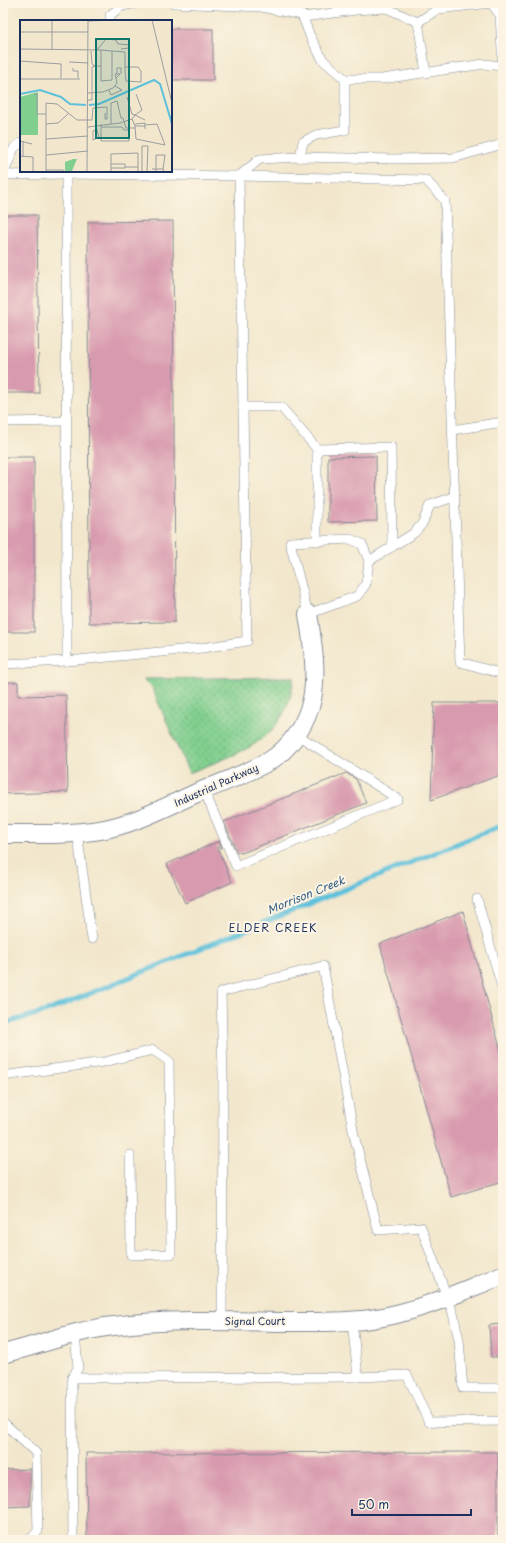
<svg xmlns="http://www.w3.org/2000/svg" width="506" height="1543" font-family="'Playpen Sans',sans-serif">
<defs>
<pattern id="grass-dots" width="8" height="8" patternUnits="userSpaceOnUse"><rect width="8" height="8" fill="#81cf8f"/><path d="M2 2h.1M6 6h.1" fill="none" stroke="#69a878" stroke-width="1.8" stroke-linecap="round"/></pattern>
</defs>
<rect width="100%" height="100%" fill="#fcf5e5"/>
<filter id="ink" filterUnits="userSpaceOnUse"><feTurbulence type="fractalNoise" baseFrequency=".025" numOctaves="2"/><feDisplacementMap in="SourceGraphic" scale="8" xChannelSelector="R" yChannelSelector="G"/><feConvolveMatrix kernelMatrix="1 2 1 2 8 2 1 2 1" color-interpolation-filters="sRGB"/></filter>
<filter id="wash" filterUnits="userSpaceOnUse"><feTurbulence type="fractalNoise" baseFrequency=".012" numOctaves="4" result="noise"/><feDisplacementMap in="SourceGraphic" scale="16" xChannelSelector="R" yChannelSelector="G"/><feGaussianBlur stdDeviation="0.9" result="paint"/><feColorMatrix in="noise" values="0 0 0 0 0 0 0 0 0 0 0 0 0 0 0 0 0 1.4 0 .05"/><feComposite in="paint" operator="in"/></filter>
<g filter="url(#wash)">
<rect width="100%" height="100%" fill="#f2e7cc"/>
<path fill="url(#grass-dots)" stroke="#4e7f76" d="M294 677C286 743 242 751 189 773L152 688 143 679Z"/>
<g fill="none" stroke-linecap="round" stroke-linejoin="round">
<path stroke="#5dc1db" stroke-width="5" d="M3 1024 47 1011 503 825"/>
</g>
<g id="blocks">
<g fill="#d89aae">
<rect x="171" y="29" width="42" height="51"/>
<path d="M3 215H37L39 393H3Z"/>
<path d="M173 221 175 622 89 623 88 222Z"/>
<path d="M376 456 377 521 328 522V457Z"/>
<rect x="3" y="457" width="31" height="175"/>
<path d="M3 682H18V696L66 695 68 792 3 794Z"/>
<path d="M434 703H503V774L431 800Z"/>
<path d="M346 773 356 779 366 803 242 853 237 852 224 822Z"/>
<path d="M219 841 222 848 217 847 232 882 185 903 167 864Z"/>
<path d="M463 911 503 1059V1181L451 1197 380 944Z"/>
<path d="M503 1324V1357H491L489 1325Z"/>
<path d="M498 1452V1540H87L86 1453Z"/>
<path d="M30 1469V1506L3 1507V1470Z"/>
</g>
</g>
</g>
<g filter="url(#ink)">
<use href="#blocks" fill-opacity="0" stroke="#868b95" stroke-width="1"/>
<g fill="none" stroke-linecap="round" stroke-linejoin="round">
<g stroke="#868b95" stroke-width="10">
<g id="lane">
<path d="M173 3 261 7 302 15 310 36 323 60 345 79H382L484 64 503 66"/>
<path d="M303 17 356 10 386 8 418 22 426 73"/>
<path d="M110 21V15L122 6 138 3"/>
<path d="M418 22 438 9 491 3 500 15 503 66"/>
<path d="M300 157 303 142 316 135 345 130V79"/>
<path d="M66 174 239 176 247 641 202 648 67 661Z"/>
<path d="M3 175 66 174"/>
<path d="M3 175 14 148 21 143"/>
<path d="M239 176 426 180 445 201 460 662 503 674"/>
<path d="M239 176 260 159 300 157 393 159 453 158 503 144"/>
<path d="M243 407H281L317 449"/>
<path d="M3 422 66 421"/>
<path d="M452 430 503 422"/>
<path d="M350 539 362 544 369 561 366 584 357 596 308 614 290 542Z"/>
<path d="M317 541V449L391 447 392 547"/>
<path d="M369 561 414 533 422 524 430 505 454 497"/>
<path d="M3 664 67 661"/>
<path d="M204 790 236 866 398 799 296 734"/>
<path d="M77 832 92 939"/>
<path d="M477 899 503 991"/>
<path d="M3 1076 104 1062 153 1050 169 1061 171 1254 131 1255 130 1155"/>
<path d="M222 1321 223 1077 221 992 323 966 354 1135 378 1230 421 1227 453 1313 459 1340 463 1388H503"/>
<path d="M352 1321 358 1377"/>
<path d="M72 1378 358 1377 407 1375 429 1422 503 1421"/>
<path d="M3 1422 36 1453 38 1531 30 1540"/>
<path d="M73 1540 72 1378 78 1368 75 1333"/>
</g>
</g>
<g stroke="#868b95" stroke-width="20">
<g id="street">
<path d="M3 834C35 834 68 835 100 830 135 824 167 806 199 792 223 782 249 773 271 760 287 750 300 732 307 715 320 686 313 645 308 614"/>
<path d="M3 1354C40 1345 76 1330 114 1326 169 1319 229 1321 284 1322 313 1322 342 1323 371 1319 417 1313 461 1291 503 1275"/>
</g>
</g>
<use href="#lane" stroke="#fff" stroke-width="9"/>
<use href="#street" stroke="#fff" stroke-width="18"/>
</g>
</g>
<g text-anchor="middle" stroke-width="4" stroke-linejoin="round" paint-order="stroke">
<g font-size="10" fill="#1b2f5e" stroke="#fcf5e5">
<text transform="translate(216 785) rotate(-24)" y="4">Industrial Parkway</text>
<text x="255" y="1325">Signal Court</text>
</g>
<g font-size="11" font-style="italic" fill="#2f5b84" stroke="#fcf5e5">
<text transform="translate(306 895) rotate(-22)" y="4">Morrison Creek</text>
</g>
<g font-size="11" letter-spacing="1" fill="#1b2f5e" stroke="#fcf5e5">
<text x="273" y="932">ELDER CREEK</text>
</g>
</g>
<g transform="translate(20 20)">
<rect width="152" height="152" fill="#f2e7cc"/>
<path d="M53 139H57L52 151H45V142Z" fill="#81cf8f"/>
<path d="M18 72V115H0V77Z" fill="#81cf8f"/>
<path fill="none" stroke="#5dc1db" stroke-width="2" d="M0 74 20 70 41 77 50 84 66 85M69 85 79 84 134 60 140 64 152 104"/>
<path fill="none" stroke="#9c9da0" stroke-width="1" d="M32 0V29M132 0 152 83M68 1 97 0M0 12H68M0 29 81 30M77 30 86 19 96 20 98 24 110 25 109 28 101 29M71 31 72 44 75 46M92 31 105 32V51L106 61 121 62V51L118 47H105M0 41 41 44V58M49 42 68 43M53 48V51H58V58M97 54V48H101V54M0 59H60M72 63V47L75 46H81V61L92 60V31L81 30V46M89 70 91 75 102 70 95 66M68 73 83 72 93 68 97 63 95 54H100L96 58M14 74H17V94H26M116 74 122 90 115 95 125 100M107 77 112 94 115 95 112 99M68 80H72V63M26 104 38 103 48 94M91 104V83L97 81 101 98H103L106 108H115M115 104 125 103V109M76 106 79 117 73 120V111L76 110M115 106 116 119 145 125 137 104 125 105M68 107 100 103 112 99 115 106H125M81 107H102L104 110H109V121H81V104M26 119 68 116M0 121 12 124M3 121V137M26 135 68 131M0 136 13 137V152M91 144H105V148M105 147H118M91 148H105M132 149H143L144 152M26 150H43L44 152M26 152V83L37 84 57 100H72L73 88 87 87V99H85V93M67 152 68 0M91 152V134L118 133V152M122 152V126H128L127 152M136 152V135H145L143 149"/>
<path fill="#0f766e" fill-opacity="0.15" stroke="#0f766e" stroke-width="2" d="M76 19H109V118H76Z"/>
<rect width="152" height="152" fill="none" stroke="#1b2f5e" stroke-width="2"/>
</g>
<rect width="506" height="1543" fill="none" stroke="#fcf5e5" stroke-width="16"/>
<path d="M352 1509v6h119v-6" fill="none" stroke="#1b2f5e" stroke-width="2"/>
<text x="358" y="1509" font-size="12" fill="#1b2f5e" stroke="#fcf5e5" stroke-width="3" paint-order="stroke">50 m</text>
</svg>
